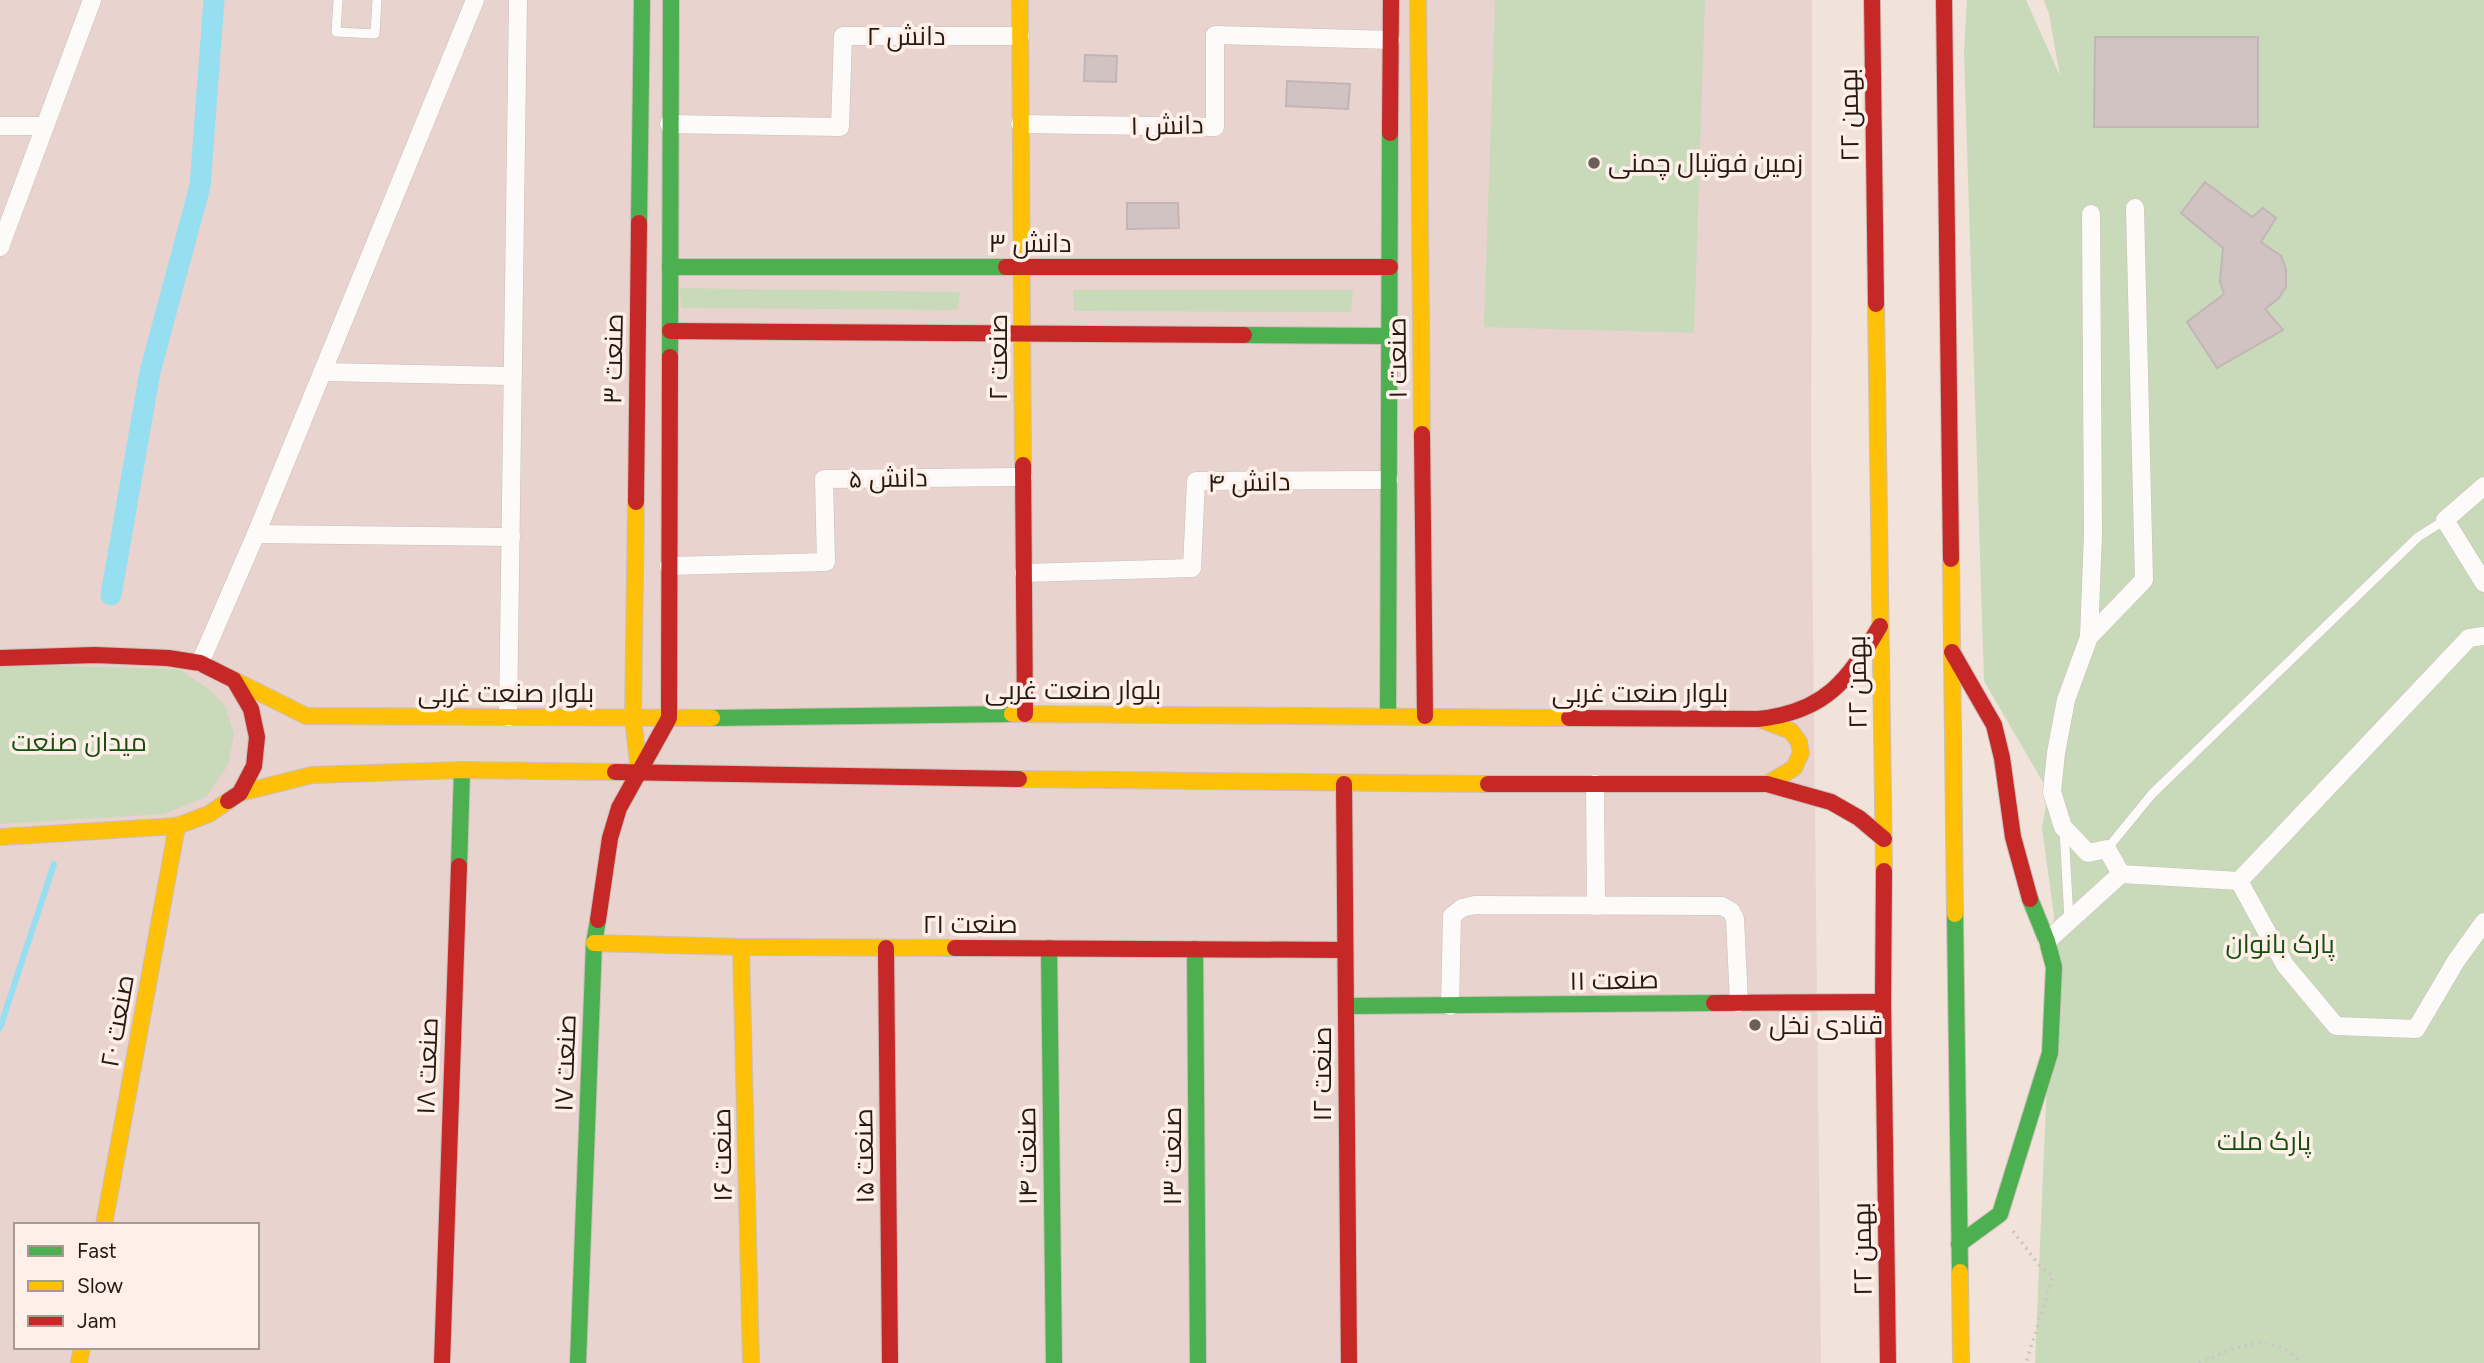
<svg xmlns="http://www.w3.org/2000/svg" width="2484" height="1363" font-family="Figtree,Cairo,sans-serif">
<rect width="100%" height="100%" fill="#f1e2da"/>
<path fill="#e8d3ce" fill-rule="evenodd" d="M0 0H1812L1811 452 1821 1363H0ZM16 1225H257V1347H16Z"/>
<g fill="#c9dabb">
<path d="M1495 0H1705L1694 333 1484 327Z"/>
<path d="M1967 0H2026L2060 76 2049 14 2044 0H2484V1363H2035L2054 916 2042 828 2066 688 2044 784 1984 681 1964 52Z"/>
<path d="M680 288 960 292 958 310 681 308Z"/>
<path d="M1073 290H1353L1351 312 1074 311Z"/>
<path d="M0 664 179 669 210 690 225 706 234 734 228 765 206 797 164 814 0 824Z"/>
</g>
<g fill="none" stroke-linecap="round" stroke-linejoin="round">
<path stroke="#96dff0" stroke-width="6" d="M0 1028 54 864"/>
<path stroke="#96dff0" stroke-width="21" d="M111 595 150 372 200 186 214 0"/>
</g>
<g fill="#d1c3c2" stroke="#c3b5b5" stroke-width="2">
<path d="M2095 37H2258V127H2094Z"/>
<path d="M1085 55 1117 56 1116 82 1084 81Z"/>
<path d="M1287 81 1350 84 1348 109 1286 106Z"/>
<path d="M2205 182 2252 217 2263 208 2276 218 2261 242 2281 256 2286 269V287L2278 299 2265 309 2283 330 2217 368 2187 322 2224 294 2220 282 2223 248 2181 213Z"/>
<path d="M1127 203H1178L1179 228 1127 229Z"/>
</g>
<g fill="none" stroke-linecap="round" stroke-linejoin="round">
<g stroke="#cbbfb7" stroke-width="10">
<g id="lane">
<path d="M338 0 336 32 375 34 377 0"/>
<path d="M2064 829 2069 920"/>
<path d="M2107 849 2152 794 2418 537 2445 520"/>
</g>
</g>
<g stroke="#cbbfb7" stroke-width="19">
<g id="street">
<path d="M669 124 840 127 843 36H1020"/>
<path d="M1020 124 1215 127V35L1391 40"/>
<path d="M0 126H45"/>
<path d="M2091 214 2093 534 2089 637 2066 700 2056 753 2052 792 2063 827 2088 853 2107 849 2121 874"/>
<path d="M0 247 92 0"/>
<path d="M323 372 513 376"/>
<path d="M2484 486 2445 520 2484 583"/>
<path d="M256 534 511 537"/>
<path d="M669 566 826 562 824 479 1023 477"/>
<path d="M1024 573 1192 568 1196 481 1389 480"/>
<path d="M2089 637 2144 580 2135 208"/>
<path d="M200 663 256 534 475 0"/>
<path d="M508 717 518 0"/>
<path d="M1595 784 1596 906"/>
<path d="M2239 881 2469 638 2484 636"/>
<path d="M2047 941 2121 874 2239 881 2285 965 2336 1026 2416 1029 2456 961 2484 922"/>
<path d="M1450 1006 1452 916 1462 908 1475 905 1722 906 1731 911 1735 919 1739 1003"/>
</g>
</g>
<g stroke="#cbbfb7" stroke-width="18">
<g id="fast">
<path d="M639 223 642 0"/>
<path d="M670 267H1006"/>
<path d="M1244 335 1389 336"/>
<path d="M670 357 671 0"/>
<path d="M1388 716 1390 133"/>
<path d="M712 718 1012 714"/>
<path d="M459 866 462 770"/>
<path d="M1955 914 1960 1272"/>
<path d="M1049 948 1054 1363"/>
<path d="M1195 949 1198 1363"/>
<path d="M1346 1006 1714 1003"/>
<path d="M1959 1244 2000 1214 2050 1053 2054 967 2047 941 2030 899"/>
<path d="M578 1363 594 943 598 920"/>
</g>
</g>
<g stroke="#cbbfb7" stroke-width="18">
<g id="slow">
<path d="M1020 0 1023 465"/>
<path d="M1418 0 1422 434"/>
<path d="M1876 304 1884 871"/>
<path d="M636 502 633 718 639 772"/>
<path d="M1951 559 1955 914"/>
<path d="M234 680 306 716 712 718"/>
<path d="M1012 714 1569 718"/>
<path d="M1762 720 1791 731 1799 742 1801 753 1794 768 1767 784"/>
<path d="M1019 779 1488 784"/>
<path d="M240 793 312 775 462 770 615 772"/>
<path d="M0 837 177 826 209 814 228 801"/>
<path d="M594 943 741 947 955 948"/>
<path d="M741 947 751 1363"/>
<path d="M104 1225 177 826"/>
<path d="M1960 1272 1961 1363"/>
<path d="M79 1363 82 1347"/>
</g>
</g>
<g stroke="#cbbfb7" stroke-width="18">
<g id="jam">
<path d="M1872 0 1876 304"/>
<path d="M1944 0 1951 559"/>
<path d="M1390 133 1391 0"/>
<path d="M1006 267H1390"/>
<path d="M670 331 1244 335"/>
<path d="M1422 434 1425 716"/>
<path d="M1023 465 1025 714"/>
<path d="M636 502 639 223"/>
<path d="M1952 652 1994 725 2002 758 2013 837 2030 899"/>
<path d="M0 658 95 655 168 658 200 663 234 680 251 709 257 737 254 766 240 793 228 801"/>
<path d="M1569 718 1758 719C1825 712 1848 681 1880 626"/>
<path d="M615 772 1019 779"/>
<path d="M1344 784 1349 1363"/>
<path d="M1488 784H1767L1831 802 1859 818 1884 839"/>
<path d="M1884 871 1883 1002 1888 1363"/>
<path d="M598 920 610 838 619 808 669 718 670 357"/>
<path d="M886 948 890 1363"/>
<path d="M955 948 1345 950"/>
<path d="M1714 1003 1883 1002"/>
<path d="M442 1363 459 866"/>
</g>
</g>
<g stroke="#cbc6c3" stroke-width="3.5" stroke-dasharray="2 5" stroke-linecap="butt">
<path d="M2013 1231 2039 1265 2053 1276 2026 1363"/>
<path d="M2199 1363C2233 1349 2272 1327 2300 1363"/>
</g>
<use href="#lane" stroke="#fdfbf9" stroke-width="9"/>
<use href="#street" stroke="#fdfbf9" stroke-width="18"/>
<use href="#fast" stroke="#4caf50" stroke-width="16"/>
<use href="#slow" stroke="#ffc107" stroke-width="16"/>
<use href="#jam" stroke="#c62828" stroke-width="16"/>
</g>
<g fill="#6c5f58" stroke="#fef0e8" stroke-width="2.5">
<circle cx="1594" cy="163" r="7"/>
<circle cx="1755" cy="1025" r="7"/>
</g>
<g text-anchor="middle" stroke-width="7" stroke-linejoin="round" paint-order="stroke">
<g font-size="26" fill="#251912" stroke="#fef0e8">
<text x="906" y="45">دانش ۲</text>
<text transform="translate(1849 115) rotate(-91)" y="9">۲۲ بهمن</text>
<text transform="translate(1167 125) rotate(-1)" y="9">دانش ۱</text>
<text x="1030" y="252">دانش ۳</text>
<text transform="translate(998 357) rotate(-90)" y="9">صنعت ۲</text>
<text transform="translate(1397 358) rotate(-91)" y="9">صنعت ۱</text>
<text transform="translate(613 359) rotate(-89)" y="9">صنعت ۳</text>
<text transform="translate(888 478) rotate(-1)" y="9">دانش ۵</text>
<text transform="translate(1249 482) rotate(-1)" y="9">دانش ۴</text>
<text transform="translate(1857 682) rotate(-91)" y="9">۲۲ بهمن</text>
<text x="1073" y="699">بلوار صنعت غربی</text>
<text x="506" y="702">بلوار صنعت غربی</text>
<text x="1640" y="702">بلوار صنعت غربی</text>
<text x="970" y="933">صنعت ۲۱</text>
<text transform="translate(1614 980) rotate(-1)" y="9">صنعت ۱۱</text>
<text transform="translate(117 1021) rotate(-80)" y="9">صنعت ۲۰</text>
<text transform="translate(565 1063) rotate(-88)" y="9">صنعت ۱۷</text>
<text transform="translate(427 1066) rotate(-88)" y="9">صنعت ۱۸</text>
<text transform="translate(1322 1074) rotate(-90)" y="9">صنعت ۱۲</text>
<text transform="translate(722 1155) rotate(-91)" y="9">صنعت ۱۶</text>
<text transform="translate(864 1156) rotate(-91)" y="9">صنعت ۱۵</text>
<text transform="translate(1027 1156) rotate(-91)" y="9">صنعت ۱۴</text>
<text transform="translate(1172 1156) rotate(-90)" y="9">صنعت ۱۳</text>
<text transform="translate(1862 1249) rotate(-91)" y="9">۲۲ بهمن</text>
</g>
<g font-size="26" fill="#251912" stroke="#fef0e8" text-anchor="start">
<text x="1608" y="172">زمین فوتبال چمنی</text>
<text x="1769" y="1034">قنادی نخل</text>
</g>
<g font-size="26" fill="#154e0e" stroke="#fef0e8">
<text x="79" y="751">میدان صنعت</text>
<text x="2280" y="953">پارک بانوان</text>
<text x="2264" y="1150">پارک ملت</text>
</g>
</g>
<rect x="14" y="1223" width="245" height="126" fill="#fef0e8" stroke="#a79a92" stroke-width="2"/>
<rect x="28" y="1246" width="35" height="10" fill="#4caf50" stroke="#a79a92" stroke-width="2"/>
<text x="77" y="1258" font-size="21" fill="#251912">Fast</text>
<rect x="28" y="1281" width="35" height="10" fill="#ffc107" stroke="#a79a92" stroke-width="2"/>
<text x="77" y="1293" font-size="21" fill="#251912">Slow</text>
<rect x="28" y="1316" width="35" height="10" fill="#c62828" stroke="#a79a92" stroke-width="2"/>
<text x="77" y="1328" font-size="21" fill="#251912">Jam</text>
</svg>
